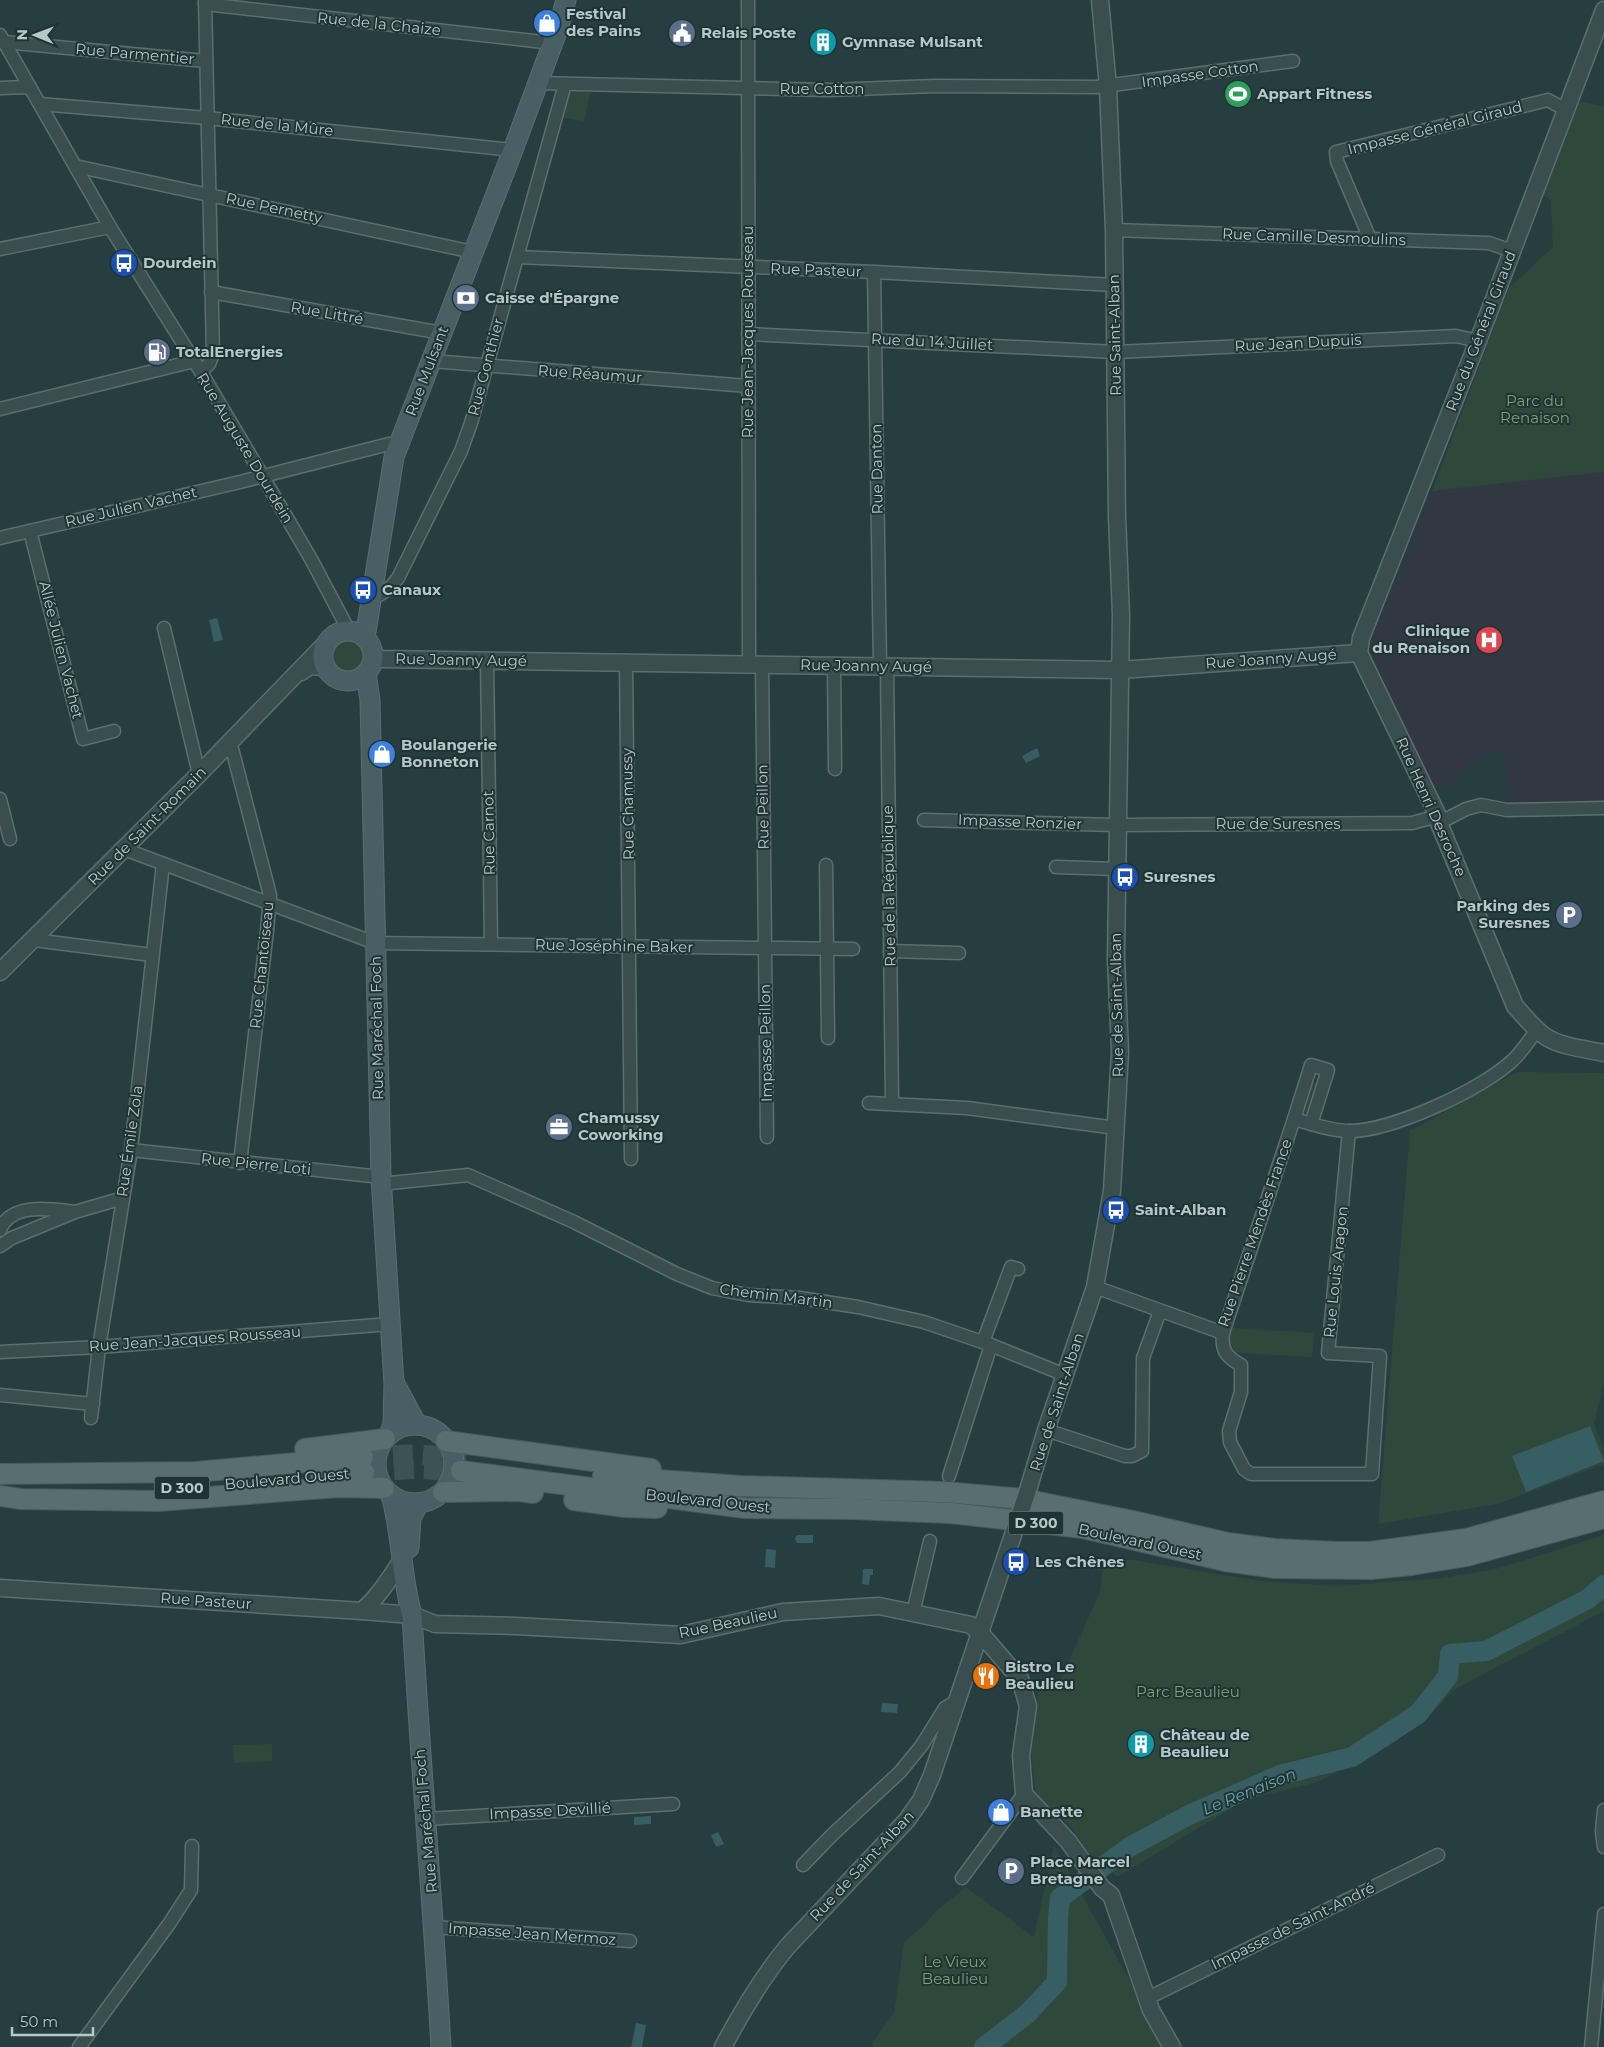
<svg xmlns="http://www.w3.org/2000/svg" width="1604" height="2047" font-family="Montserrat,sans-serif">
<rect width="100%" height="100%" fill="#263e40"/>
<path fill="#323841" d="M1604 472V804L1514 805 1509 801 1506 788 1504 752H1487L1447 786H1429L1378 676 1371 659V650L1376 629 1432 491Z"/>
<g fill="#2f483c">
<path d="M573 91 590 92 584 121 561 118 568 93Z"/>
<path d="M1580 102 1604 106V472L1432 491 1509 288 1553 247 1551 200 1535 190 1565 127Z"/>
<circle cx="349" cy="655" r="16"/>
<path d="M1517 1072 1604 1073V1383L1594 1424 1604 1448V1464L1497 1504 1378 1524 1410 1131Z"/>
<path d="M1310 1081 1319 1084 1309 1116 1299 1113Z"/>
<path d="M1233 1328 1314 1333 1312 1357 1237 1353 1230 1350 1226 1341 1228 1331Z"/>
<path d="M1604 1535V1611L1455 1689 1427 1718 1389 1746 1317 1782 1245 1800 1117 1877 1087 1851 1072 1828 1036 1795 1031 1752 1039 1684 1057 1687 1100 1592 1104 1559 1133 1560 1261 1581 1336 1586 1442 1578 1496 1569Z"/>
<path d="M272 1744V1761L234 1763 233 1745Z"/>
<path d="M1054 1845 1167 2047H873L872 2043 894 2013 904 1942 926 1923 934 1913 966 1887 1034 1937Z"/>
</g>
<g fill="#375f63">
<path d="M217 618 223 640 214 642 209 620Z"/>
<path d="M1037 748 1040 756 1026 763 1022 756Z"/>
<path d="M1590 1426 1604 1461 1526 1492 1512 1456Z"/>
<path d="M797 1535H813V1543H797L795 1539Z"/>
<path d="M766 1549 776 1550 775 1568 765 1567Z"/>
<path d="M863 1569H873V1575H870L869 1585 862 1584Z"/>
<path d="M882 1703 898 1704 897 1713 881 1712Z"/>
<path d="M651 1816V1824L634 1825V1817Z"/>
<path d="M718 1832 724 1844 716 1847 711 1835Z"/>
<path d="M636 2023 646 2025 642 2047H631Z"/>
</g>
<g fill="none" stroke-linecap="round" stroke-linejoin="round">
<path stroke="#375f63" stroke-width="20" d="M984 2047 1027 2014 1057 1982 1058 1918 1060 1898 1131 1846 1189 1815 1280 1775 1352 1757 1418 1714 1448 1676 1450 1654 1486 1651 1588 1599 1604 1585"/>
<g stroke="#3c5355" stroke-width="20" stroke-dasharray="20 10" stroke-linecap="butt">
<path d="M363 1457 417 1454 466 1459"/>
<path d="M364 1472 416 1469 461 1471"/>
</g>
<g stroke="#5b6e70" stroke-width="15">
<g id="minor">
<path d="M748 0 749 665"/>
<path d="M205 4 552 43"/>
<path d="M0 35 110 227 201 372 256 465 311 559 349 631"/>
<path d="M4 42 206 61"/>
<path d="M537 83 829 90 935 86 1097 87 1293 61"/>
<path d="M0 88 30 87"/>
<path d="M40 104 207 118 513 150"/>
<path d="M75 166 473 252"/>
<path d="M1114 230 1489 243 1512 251"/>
<path d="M1370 239 1337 161 1336 152 1548 100 1566 110"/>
<path d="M0 249 110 227"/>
<path d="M517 257 874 272 1114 285"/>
<path d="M874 272 880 667"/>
<path d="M211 292 442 333"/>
<path d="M748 334 1116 352 1456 336 1478 341"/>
<path d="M432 361 748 386"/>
<path d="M201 372 209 364 213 354 205 0"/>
<path d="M0 409 194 361"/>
<path d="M30 531 83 739 114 731"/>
<path d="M0 538 240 482 389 444 399 445"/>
<path d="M372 599 389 589 398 578 461 451 471 423 565 84"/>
<path d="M164 628 199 774"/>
<path d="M487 661 491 944"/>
<path d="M626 661 631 1159"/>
<path d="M762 665 767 1137"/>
<path d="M834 666 835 769"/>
<path d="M887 667 892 1104"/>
<path d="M230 741 270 895 267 931 240 1163"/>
<path d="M0 799 10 839"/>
<path d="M924 820 1117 825 1412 823 1438 816"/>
<path d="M1439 823 1466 809 1481 805 1507 810 1604 808"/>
<path d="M124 849 375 943 853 949"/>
<path d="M826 865 828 1038"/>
<path d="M1056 867 1117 869"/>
<path d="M34 940 152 955"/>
<path d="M890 951 959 953"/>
<path d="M869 1103 967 1108 1116 1128"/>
<path d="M1294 1119 1311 1065 1328 1070 1311 1124"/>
<path d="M131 1150 381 1177"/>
<path d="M381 1184 468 1175 574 1222 677 1274 712 1288 748 1295 800 1298 858 1307 924 1322 991 1345 1065 1375"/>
<path d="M75 1212 123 1198"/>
<path d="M0 1230C11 1202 51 1209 75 1212L12 1238 0 1246"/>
<path d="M1095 1287 1223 1333 1294 1119C1312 1124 1331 1131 1350 1131 1392 1131 1483 1089 1513 1060 1522 1052 1529 1040 1537 1030"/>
<path d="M1223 1333C1221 1350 1226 1357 1241 1365V1392L1229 1431 1230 1442 1244 1469 1251 1474H1372L1380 1356 1328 1353 1349 1131"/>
<path d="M983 1342 1011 1267 1018 1269"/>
<path d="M0 1352 99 1347 390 1324"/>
<path d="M0 1395 93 1404"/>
<path d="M91 1418 99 1347 131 1150 163 864"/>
<path d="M1046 1430 1125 1456H1132L1142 1451 1143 1358 1160 1311"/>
<path d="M949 1476 991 1345"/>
<path d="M913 1613 930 1541"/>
<path d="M1604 1810 1602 1831 1604 1847"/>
<path d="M426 1819 673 1804"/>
<path d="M803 1865 832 1835 900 1772 922 1745 945 1708 957 1701"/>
<path d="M962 1878 1024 1794"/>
<path d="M434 1927 630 1941"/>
<path d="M1148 1998 1438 1855"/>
<path d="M79 2047 169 1924 191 1890 192 1846"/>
<path d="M1591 2047 1604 1914"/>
</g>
</g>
<g stroke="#5b6e70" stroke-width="19">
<g id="tertiary">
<path d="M1359 653 1361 638 1478 341 1604 10"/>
<path d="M1359 653 1438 816 1439 823 1515 1006C1525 1017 1534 1029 1546 1037 1562 1047 1586 1049 1604 1053"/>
<path d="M373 657 382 659 1120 670 1359 653"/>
<path d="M301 672 310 666 326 667"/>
<path d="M0 972 199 774 328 641"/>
<path d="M1029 1487 1046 1430 1095 1287 1112 1191 1120 1052 1116 959 1121 615 1117 516 1114 230 1108 87 1100 0"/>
<path d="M0 1588 362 1611 412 1615 435 1624 516 1626 681 1635 783 1612 879 1606 971 1625 983 1636 1020 1679 1028 1706 1021 1755 1024 1794 1068 1841 1102 1888 1111 1895 1151 2010 1172 2047"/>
<path d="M362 1611C379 1596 390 1578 402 1560"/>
<path d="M723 2047C742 2011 762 1977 788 1946L907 1820 921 1800 932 1775 1014 1532"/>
</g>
</g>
<g stroke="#5b6e70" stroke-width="21">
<g id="secondary">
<circle cx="348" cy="656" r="25"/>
<path d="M365 638 394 457 513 150 558 29 566 0"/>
<path d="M366 673 370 700 381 1177 394 1383 393 1424 389 1435"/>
<path d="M395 1384 417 1425"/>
<circle cx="415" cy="1464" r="39"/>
<path d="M391 1495C402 1534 401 1576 412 1615 420 1759 433 1903 441 2047"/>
<path d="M409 1548 411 1518 419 1503"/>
</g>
</g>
<g stroke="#475a5c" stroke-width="22">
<g id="primary">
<path d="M446 1441 651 1469"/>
<path d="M305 1449 385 1439"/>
<path d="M461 1471 745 1508 853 1509 950 1513 1083 1528 1225 1561 1275 1568 1371 1569 1412 1565 1467 1556 1604 1518"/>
<path d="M0 1474 196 1472 363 1457"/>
<path d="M321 1476 364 1472"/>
<path d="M603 1476 741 1486 945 1492 1023 1499 1133 1521 1228 1543 1275 1549 1337 1552H1370L1466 1539 1604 1501"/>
<path d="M443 1492 519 1491 533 1493"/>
<path d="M0 1496 21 1499 158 1501 338 1487 384 1488"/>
<path d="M574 1500 625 1507 657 1508"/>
</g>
</g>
<use href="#minor" stroke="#3a4e50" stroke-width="12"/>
<use href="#tertiary" stroke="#3a4e50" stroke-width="16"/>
<use href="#secondary" stroke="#486063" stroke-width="19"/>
<use href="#primary" stroke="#586e70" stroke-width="20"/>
<g stroke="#5b6e70" stroke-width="19" stroke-linecap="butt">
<path id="tertiary-bridge" d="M1014 1532 1029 1487"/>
</g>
<use href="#tertiary-bridge" stroke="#3a4e50" stroke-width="16"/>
</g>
<defs>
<g id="shop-disc" transform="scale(1.4375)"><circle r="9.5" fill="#3f7fe0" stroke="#1f3335"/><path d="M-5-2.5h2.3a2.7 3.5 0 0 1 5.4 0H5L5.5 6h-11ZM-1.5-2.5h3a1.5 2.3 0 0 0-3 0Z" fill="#fff"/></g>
<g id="civic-disc" transform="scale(1.4375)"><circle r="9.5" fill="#5c6f8a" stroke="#1f3335"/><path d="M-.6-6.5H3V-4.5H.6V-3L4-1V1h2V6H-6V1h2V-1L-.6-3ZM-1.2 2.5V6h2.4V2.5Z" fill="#fff"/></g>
<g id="building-disc" transform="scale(1.4375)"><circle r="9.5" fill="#0f9aa8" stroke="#1f3335"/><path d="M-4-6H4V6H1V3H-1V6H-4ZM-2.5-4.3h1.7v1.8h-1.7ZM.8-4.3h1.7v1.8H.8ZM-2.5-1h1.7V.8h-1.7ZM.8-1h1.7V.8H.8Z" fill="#fff"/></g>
<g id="stadium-disc" transform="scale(1.4375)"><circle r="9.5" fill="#2e9e5b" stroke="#1f3335"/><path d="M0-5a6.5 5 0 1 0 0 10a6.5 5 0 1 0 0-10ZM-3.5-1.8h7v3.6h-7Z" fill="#fff"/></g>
<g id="bus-disc" transform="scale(1.4375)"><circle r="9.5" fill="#1a4fb4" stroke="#1f3335"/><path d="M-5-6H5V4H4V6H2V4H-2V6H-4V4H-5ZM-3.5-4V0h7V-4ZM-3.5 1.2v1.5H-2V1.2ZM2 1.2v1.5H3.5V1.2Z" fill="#fff"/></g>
<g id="bank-disc" transform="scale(1.4375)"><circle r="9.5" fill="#5c6f8a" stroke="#1f3335"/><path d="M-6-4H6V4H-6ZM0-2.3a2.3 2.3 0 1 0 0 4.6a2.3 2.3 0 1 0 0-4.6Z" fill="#fff"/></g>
<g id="fuel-disc" transform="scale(1.4375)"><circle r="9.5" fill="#5c6f8a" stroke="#1f3335"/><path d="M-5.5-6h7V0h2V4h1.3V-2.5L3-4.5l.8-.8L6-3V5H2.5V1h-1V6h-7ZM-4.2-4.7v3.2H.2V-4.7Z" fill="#fff"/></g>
<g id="hospital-disc" transform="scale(1.4375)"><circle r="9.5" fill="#e0444e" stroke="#1f3335"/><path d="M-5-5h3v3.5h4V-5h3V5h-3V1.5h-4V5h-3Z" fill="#fff"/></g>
<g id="parking-disc" transform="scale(1.4375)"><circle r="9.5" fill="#5c6f8a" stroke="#1f3335"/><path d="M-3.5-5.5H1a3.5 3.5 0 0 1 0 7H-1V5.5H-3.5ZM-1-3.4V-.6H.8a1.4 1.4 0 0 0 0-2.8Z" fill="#fff"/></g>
<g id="office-disc" transform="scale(1.4375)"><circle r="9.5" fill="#5c6f8a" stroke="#1f3335"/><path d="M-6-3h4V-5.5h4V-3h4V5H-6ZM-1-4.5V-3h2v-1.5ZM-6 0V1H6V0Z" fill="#fff"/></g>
<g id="restaurant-disc" transform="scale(1.4375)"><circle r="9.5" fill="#e8710a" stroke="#1f3335"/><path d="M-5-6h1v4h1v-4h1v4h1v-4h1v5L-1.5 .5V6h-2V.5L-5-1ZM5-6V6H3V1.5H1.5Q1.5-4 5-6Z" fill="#fff"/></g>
</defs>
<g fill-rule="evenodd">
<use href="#shop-disc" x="547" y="23"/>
<use href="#civic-disc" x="682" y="33"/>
<use href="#building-disc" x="823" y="42"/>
<use href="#stadium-disc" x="1238" y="94"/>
<use href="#bus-disc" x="124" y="263"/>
<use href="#bank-disc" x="466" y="298"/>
<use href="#fuel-disc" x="157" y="352"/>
<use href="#bus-disc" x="363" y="590"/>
<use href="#hospital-disc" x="1489" y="640"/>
<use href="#shop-disc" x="382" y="754"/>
<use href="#bus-disc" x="1125" y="877"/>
<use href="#parking-disc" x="1569" y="915"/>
<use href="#office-disc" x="559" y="1127"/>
<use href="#bus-disc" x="1116" y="1210"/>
<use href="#bus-disc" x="1016" y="1562"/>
<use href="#restaurant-disc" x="986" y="1676"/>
<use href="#building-disc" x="1141" y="1744"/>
<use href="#shop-disc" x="1001" y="1812"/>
<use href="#parking-disc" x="1011" y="1871"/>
</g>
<g text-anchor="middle" stroke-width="4" stroke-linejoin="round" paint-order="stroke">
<g fill="#1f3335" stroke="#899b9e" stroke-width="1">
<rect x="154.5" y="1476.5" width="55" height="23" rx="4"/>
<rect x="1008.5" y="1511.5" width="55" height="23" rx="4"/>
</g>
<g font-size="14" font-weight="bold" fill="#b7c8cb">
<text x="182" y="1493">D 300</text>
<text x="1036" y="1528">D 300</text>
</g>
<g font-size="15" font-weight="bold" fill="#b7c8cb" stroke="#1f3335" text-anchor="start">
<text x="566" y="19">Festival<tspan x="566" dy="17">des Pains</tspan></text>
<text x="701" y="38">Relais Poste</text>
<text x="842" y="47">Gymnase Mulsant</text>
<text x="1257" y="99">Appart Fitness</text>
<text x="143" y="268">Dourdein</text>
<text x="485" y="303">Caisse d'Épargne</text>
<text x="176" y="357">TotalEnergies</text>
<text x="382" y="595">Canaux</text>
<text x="1470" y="636" text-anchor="end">Clinique<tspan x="1470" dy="17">du Renaison</tspan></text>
<text x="401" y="750">Boulangerie<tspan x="401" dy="17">Bonneton</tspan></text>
<text x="1144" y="882">Suresnes</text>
<text x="1550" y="911" text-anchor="end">Parking des<tspan x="1550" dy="17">Suresnes</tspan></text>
<text x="578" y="1123">Chamussy<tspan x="578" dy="17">Coworking</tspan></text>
<text x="1135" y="1215">Saint-Alban</text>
<text x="1035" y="1567">Les Chênes</text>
<text x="1005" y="1672">Bistro Le<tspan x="1005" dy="17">Beaulieu</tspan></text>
<text x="1160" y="1740">Château de<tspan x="1160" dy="17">Beaulieu</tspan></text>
<text x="1020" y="1817">Banette</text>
<text x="1030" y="1867">Place Marcel<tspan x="1030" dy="17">Bretagne</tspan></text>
</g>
<g font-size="15" fill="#b7c8cb" stroke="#1f3335">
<text transform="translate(379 24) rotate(6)" y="5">Rue de la Chaize</text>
<text transform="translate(135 54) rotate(5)" y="5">Rue Parmentier</text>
<text transform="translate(1200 74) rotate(-8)" y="5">Impasse Cotton</text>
<text x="822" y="94">Rue Cotton</text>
<text transform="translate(277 125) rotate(6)" y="5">Rue de la Mûre</text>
<text transform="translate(1435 128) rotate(-14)" y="5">Impasse Général Giraud</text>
<text transform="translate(274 208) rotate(12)" y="5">Rue Pernetty</text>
<text transform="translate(1314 237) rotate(2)" y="5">Rue Camille Desmoulins</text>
<text transform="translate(816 270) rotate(2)" y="5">Rue Pasteur</text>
<text transform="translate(327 313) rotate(10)" y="5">Rue Littré</text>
<text transform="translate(1481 331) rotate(-69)" y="5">Rue du Général Giraud</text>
<text transform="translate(748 332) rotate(-90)" y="5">Rue Jean-Jacques Rousseau</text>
<text transform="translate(1115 335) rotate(-91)" y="5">Rue Saint-Alban</text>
<text transform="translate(932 342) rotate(3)" y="5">Rue du 14 Juillet</text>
<text transform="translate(1298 343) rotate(-3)" y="5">Rue Jean Dupuis</text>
<text transform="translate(486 367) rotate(-75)" y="5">Rue Gonthier</text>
<text transform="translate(427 371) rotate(-69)" y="5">Rue Mulsant</text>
<text transform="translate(590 374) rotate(4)" y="5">Rue Réaumur</text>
<text transform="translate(245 448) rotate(59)" y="5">Rue Auguste Dourdein</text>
<text transform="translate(877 469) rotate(-91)" y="5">Rue Danton</text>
<text transform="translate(131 507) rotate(-13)" y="5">Rue Julien Vachet</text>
<text transform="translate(61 650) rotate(76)" y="5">Allée Julien Vachet</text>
<text transform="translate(1271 659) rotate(-4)" y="5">Rue Joanny Augé</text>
<text transform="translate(461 660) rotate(1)" y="5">Rue Joanny Augé</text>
<text transform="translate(866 666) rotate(1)" y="5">Rue Joanny Augé</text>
<text transform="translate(628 804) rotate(-91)" y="5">Rue Chamussy</text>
<text transform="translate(763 807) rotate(-91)" y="5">Rue Peillon</text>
<text transform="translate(1431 807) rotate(66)" y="5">Rue Henri Desroche</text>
<text transform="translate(1020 822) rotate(2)" y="5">Impasse Ronzier</text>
<text x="1278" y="829">Rue de Suresnes</text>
<text transform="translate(147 826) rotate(-45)" y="5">Rue de Saint-Romain</text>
<text transform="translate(489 833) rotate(-91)" y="5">Rue Carnot</text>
<text transform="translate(889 886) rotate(-91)" y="5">Rue de la République</text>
<text transform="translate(614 946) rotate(1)" y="5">Rue Joséphine Baker</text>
<text transform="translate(262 965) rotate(-84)" y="5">Rue Chantoiseau</text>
<text transform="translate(1117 1005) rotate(-91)" y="5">Rue de Saint-Alban</text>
<text transform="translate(377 1028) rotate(-91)" y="5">Rue Maréchal Foch</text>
<text transform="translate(766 1043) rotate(-91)" y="5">Impasse Peillon</text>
<text transform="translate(130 1141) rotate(-82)" y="5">Rue Émile Zola</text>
<text transform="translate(256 1164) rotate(6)" y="5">Rue Pierre Loti</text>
<text transform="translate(1255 1233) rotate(-71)" y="5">Rue Pierre Mendès France</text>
<text transform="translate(1336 1272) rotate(-84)" y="5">Rue Louis Aragon</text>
<text transform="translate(776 1296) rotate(7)" y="5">Chemin Martin</text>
<text transform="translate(195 1339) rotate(-4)" y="5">Rue Jean-Jacques Rousseau</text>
<text transform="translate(1057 1402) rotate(-72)" y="5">Rue de Saint-Alban</text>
<text transform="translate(287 1479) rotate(-5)" y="5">Boulevard Ouest</text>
<text transform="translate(708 1501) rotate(6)" y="5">Boulevard Ouest</text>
<text transform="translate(1140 1542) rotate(12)" y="5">Boulevard Ouest</text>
<text transform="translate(206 1601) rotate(4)" y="5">Rue Pasteur</text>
<text transform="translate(728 1623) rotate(-12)" y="5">Rue Beaulieu</text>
<text transform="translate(550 1811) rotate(-3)" y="5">Impasse Devillié</text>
<text transform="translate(426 1821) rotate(-95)" y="5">Rue Maréchal Foch</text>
<text transform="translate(862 1866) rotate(-47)" y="5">Rue de Saint-Alban</text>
<text transform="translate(1293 1926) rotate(-26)" y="5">Impasse de Saint-André</text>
<text transform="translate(532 1934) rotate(4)" y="5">Impasse Jean Mermoz</text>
</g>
<g font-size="15" fill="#81a075" stroke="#1f3335">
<text x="1535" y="406">Parc du<tspan x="1535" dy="17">Renaison</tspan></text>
<text x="1188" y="1697">Parc Beaulieu</text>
<text x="955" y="1967">Le Vieux<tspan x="955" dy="17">Beaulieu</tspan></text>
</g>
<g font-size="16" font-style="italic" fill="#70a5a9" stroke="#1f3335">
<text transform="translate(1249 1791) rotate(-22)" y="6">Le Renaison</text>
</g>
</g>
<g transform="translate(35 35) rotate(271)" stroke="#1f3335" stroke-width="4" paint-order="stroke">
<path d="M0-4L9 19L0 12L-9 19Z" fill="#b7c8cb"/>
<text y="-8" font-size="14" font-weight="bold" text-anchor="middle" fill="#b7c8cb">N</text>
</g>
<path d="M12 2027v8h81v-8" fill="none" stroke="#b7c8cb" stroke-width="2.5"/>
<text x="20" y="2027" font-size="15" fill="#b7c8cb" stroke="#1f3335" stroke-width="4" paint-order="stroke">50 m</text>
</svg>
